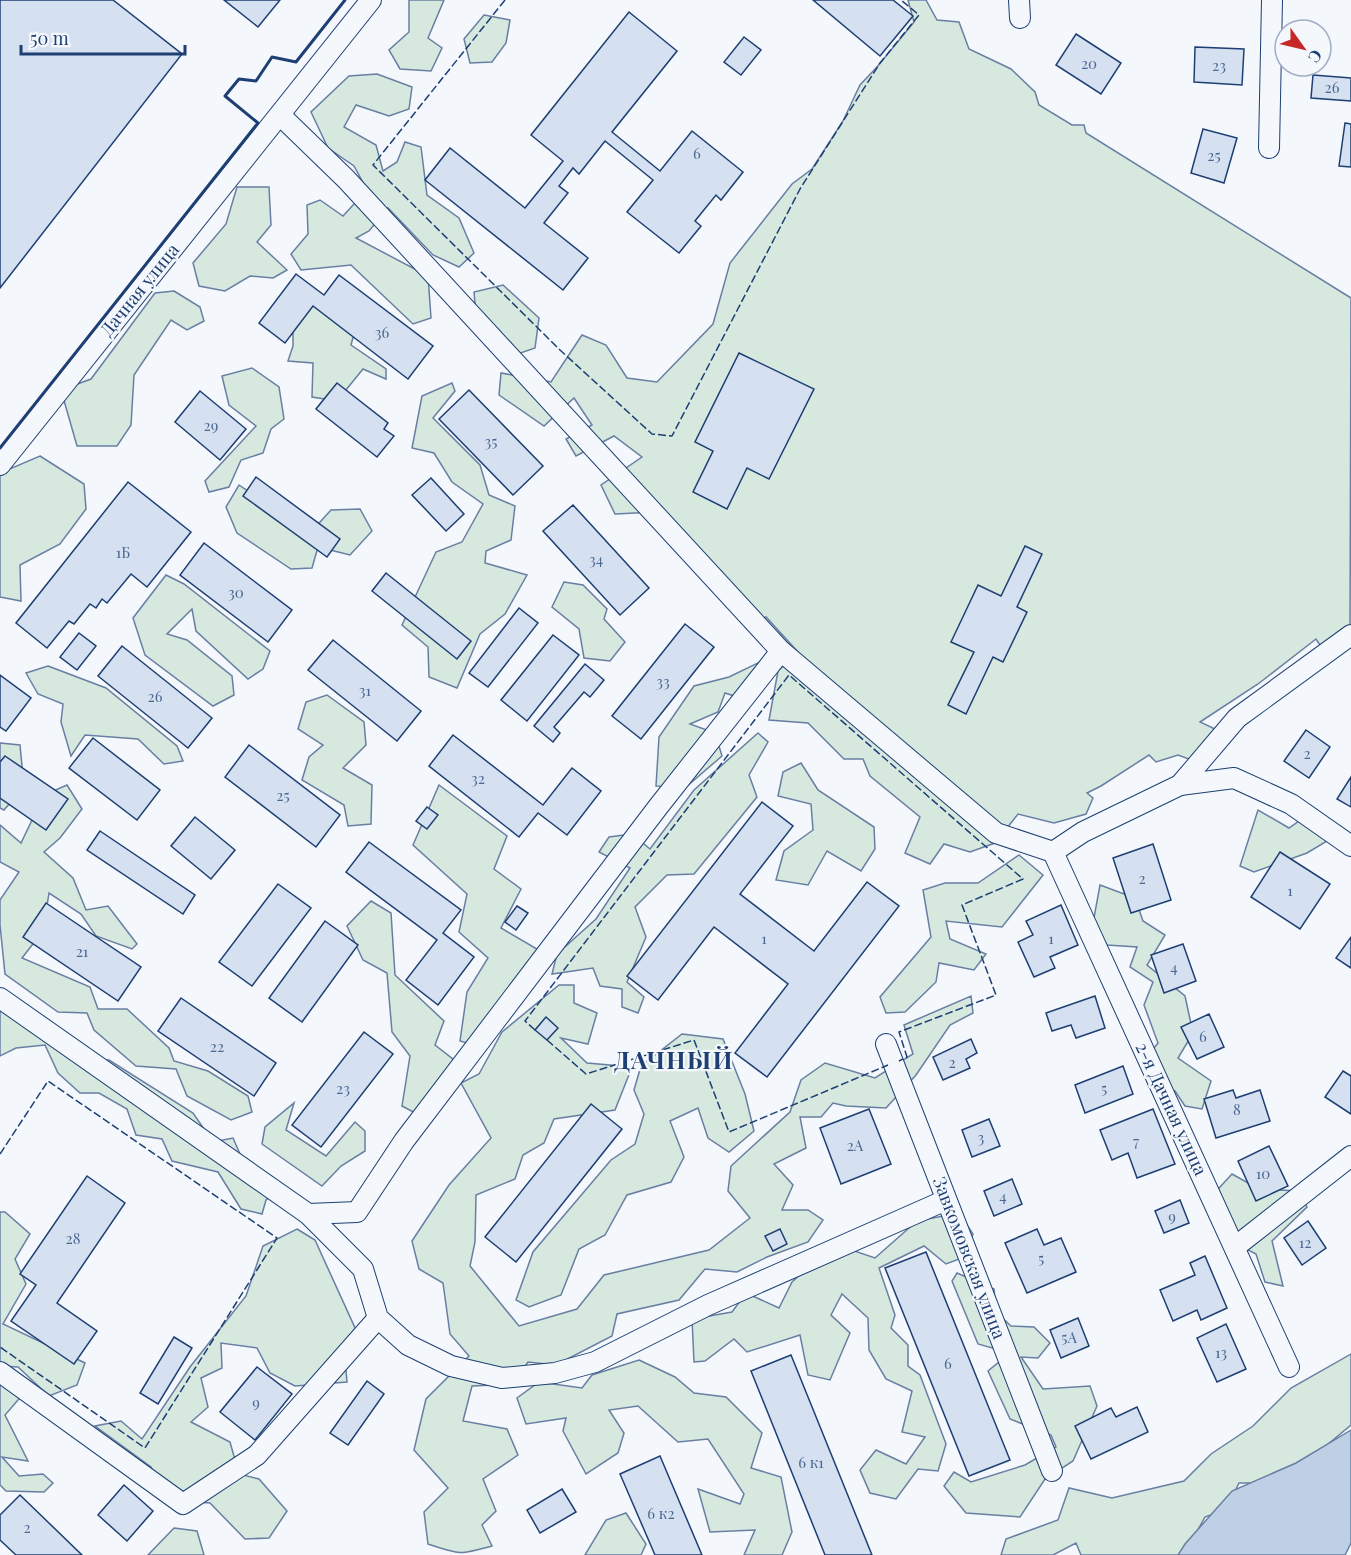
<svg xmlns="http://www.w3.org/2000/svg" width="1351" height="1555" font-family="'Playfair Display',serif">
<rect width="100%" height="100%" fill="#f4f7fb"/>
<g fill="#d7e8df" stroke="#687fa3" stroke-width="1.5">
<path d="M409 0H444L428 38 442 48 431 71 400 69 389 50 409 32Z"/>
<path d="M908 0H926L937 20 959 22 969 49 1011 69 1035 92 1039 105 1072 125H1084L1086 133 1351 298 1350 642 1342 649 1320 645 1316 639 1258 684 1200 722 1213 728 1221 748 1208 766 1178 755 1156 762 1149 755 1101 786 1087 793 1093 798 1086 814 1054 823 1018 814 995 843 970 852 944 844 930 864 905 853 920 817 870 776 863 759H844L808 723 769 720 778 671 798 652 766 617 744 625 656 512 615 514 601 485 642 457 614 436 576 456 566 439 592 425 574 398 544 426 499 395 501 373 551 382 582 335 606 345 627 378 657 382 713 324 730 263 792 184 812 169 843 121 860 85 877 67 914 22Z"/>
<path d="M484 15 510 20 506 43 492 62 470 63 464 39Z"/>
<path d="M377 74 412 87 409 109 389 116 356 105 344 127 376 145 383 171 397 162 405 142 421 147 427 195 459 218 474 253 459 267 433 255 388 208 369 231 356 238 428 276 431 318 413 324 351 265 301 270 291 254 308 234 307 205 320 200 343 216 367 190 354 166 328 148 311 112 349 76Z"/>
<path d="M237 187H269L271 225 257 242 287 270 273 278 250 276 225 291 199 286 193 263 226 224Z"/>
<path d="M503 285 539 318 535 348 515 355 476 314 474 292Z"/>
<path d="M174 291 200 307 204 321 187 330 171 320 134 375 131 425 117 446H77L61 390 91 379 155 293Z"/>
<path d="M311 300 358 319 351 345 386 369V379L363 369 337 401 312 397 313 363 288 361 293 346V322Z"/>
<path d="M252 368 279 387 284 419 271 429 263 453 241 460 229 487 209 492 205 481 256 426 229 405 222 376Z"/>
<path d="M452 383 455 391 433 418 480 465 489 495 515 506 511 540 486 551 485 563 527 575 505 614 480 634 457 688 429 677 428 647 402 625 436 552 462 542 483 504 452 482 434 453 412 448 422 396Z"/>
<path d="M40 456 84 484 86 509 60 544 20 565 21 601 0 597V473Z"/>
<path d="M239 485 310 533 331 510 360 509 372 531 350 555 318 547 312 568 291 569 237 533 226 507Z"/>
<path d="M166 575 184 584 270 651 263 669 248 679 196 631 192 609 167 634 187 640 232 676 234 695 213 706 145 655 133 618Z"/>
<path d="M564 582 583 585 607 609 604 619 625 642 610 661 584 658 579 629 552 607Z"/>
<path d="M764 660 772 672 753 702 725 693 718 712 690 724 715 733 722 756 686 787 656 786 659 737 694 686 729 677Z"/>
<path d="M48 666 106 688 177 746 183 761 164 764 138 739 85 735 71 756 61 722 63 704 38 694 26 673Z"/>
<path d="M327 695 364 722 366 745 343 768 372 785 371 824 348 826 344 805 302 780 309 757 323 745 298 729 306 702Z"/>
<path d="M758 733 768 742 749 775 757 797 694 874 667 875 635 907 646 937 627 982 644 997 638 1013 622 1007V989L600 986 593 968 552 974 557 954 596 919 630 868 599 852 609 837 632 834 650 849 694 790Z"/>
<path d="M0 743 20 745 24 787 4 810 0 808Z"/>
<path d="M801 763 818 790 874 827 875 849 861 871 827 851 808 885 776 880 784 851 813 830 811 804 778 796 783 772Z"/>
<path d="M67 785 82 809 60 838 44 852 73 878 86 910 108 906 137 944 132 949 96 936 81 914 49 893 43 931 22 958 90 987 98 1009H127L169 1048 174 1061 208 1071 248 1096 252 1112 231 1120 187 1096 176 1069 136 1066 94 1030 87 1013 58 1012 5 974 0 925V900L19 872 0 862V825L21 843 44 795Z"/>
<path d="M439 785 507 836 494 869 521 889 501 928 542 952 474 1045 460 1041 467 992 488 958 459 932 467 894 413 845Z"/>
<path d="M1316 809 1332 838 1307 853 1254 872 1240 866 1258 810 1289 828Z"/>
<path d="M1019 855 1043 875 1002 927 946 921 950 939 986 954 974 970 939 963 936 982 905 1012 886 1013 880 997 931 937 923 890 945 883H978Z"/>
<path d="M1100 885 1135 898 1143 921 1165 935 1147 965 1185 996 1193 1033 1178 1058 1211 1081 1202 1109 1185 1106 1175 1091 1149 1087 1141 1064 1158 1043 1144 1005 1153 982 1130 967 1137 947 1107 945 1093 923Z"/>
<path d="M371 901 391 913 395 975 444 1021 435 1045 458 1063 419 1115 402 1106 410 1056 392 1032 387 973 363 960 347 926Z"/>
<path d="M559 985H574V1003L597 1013 588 1044 561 1038 587 1063 632 1067 615 1110 554 1119 544 1143 523 1155 515 1179 476 1195 475 1242 470 1266 519 1326 577 1309 604 1275 709 1250 750 1218 728 1191 731 1166 790 1112 801 1080 825 1063 875 1078 913 1054 904 1025 971 996 973 1013 950 1025 916 1075 886 1108 846 1106 833 1103 821 1117H800L806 1148 774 1164 793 1185 782 1210H808L823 1220 808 1242 767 1257 737 1272 705 1269 679 1300 617 1314 612 1336 556 1365 528 1362 513 1384 472 1386 463 1421 507 1429 518 1455 483 1479 496 1511 482 1525 492 1546C459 1555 461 1555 428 1544L424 1512 448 1488 414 1450 426 1399 469 1356 450 1334 443 1283 419 1269 412 1241 449 1185 491 1138 461 1083 479 1074 502 1032Z"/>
<path d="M0 996 80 1059 109 1060 193 1113 213 1142 233 1138 244 1163 282 1188 266 1200 262 1214 241 1209 218 1172 172 1161 162 1139 136 1135 127 1109 99 1093H80L58 1073 45 1045 16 1048 0 1056Z"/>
<path d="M682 1034 723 1039 745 1094 754 1131 729 1152 708 1138 698 1108 670 1121 684 1157 671 1182 627 1195 605 1235 579 1249 561 1295 529 1307 516 1300 533 1252 611 1160 635 1144 644 1114 634 1090 641 1066Z"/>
<path d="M294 1103 286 1130 326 1156 355 1122 365 1131V1151L341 1166 322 1186 262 1144 265 1127Z"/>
<path d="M1232 1174 1259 1189 1299 1191 1307 1207 1272 1241 1283 1286 1265 1282 1256 1254 1233 1242 1209 1199Z"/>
<path d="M0 1212H5L30 1234 15 1259 26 1284 3 1324 85 1363 77 1385 49 1396 18 1367 0 1366Z"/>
<path d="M959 1213 973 1234 962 1258 946 1264 924 1246 879 1268 895 1315 891 1328 908 1345V1366L920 1375 946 1444 938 1471 918 1469 896 1499 870 1493 860 1470 876 1450 906 1464 925 1437 902 1432 912 1391 886 1379 869 1350 868 1318 842 1294 831 1315 850 1333 830 1380 808 1375 800 1335 747 1352 734 1339 705 1361 694 1362 692 1319 732 1312 746 1293 779 1308 792 1282 834 1244 875 1258 917 1221Z"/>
<path d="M297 1229 315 1240 356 1330 344 1347 347 1382 295 1386 270 1373 257 1348 221 1343 222 1368 201 1378 208 1407 191 1422 230 1442 239 1474 259 1479 287 1511 269 1538 245 1539 210 1503 165 1500 151 1467 95 1426 121 1421 142 1439 190 1367 246 1296 263 1246Z"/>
<path d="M957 1273 994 1289 996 1312 1011 1326 1034 1327 1050 1343 1038 1358 1021 1357 1043 1389 1090 1386 1097 1406 1073 1461 1045 1479 1020 1517 966 1513 944 1486 954 1472 971 1482 1025 1465 1056 1447 1051 1435 1010 1419 988 1371 1010 1353 978 1344 952 1281Z"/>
<path d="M1351 1354V1425L1310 1459 1269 1483H1239L1226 1509 1205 1517 1184 1555H1081L1076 1543 1053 1555H1001L1006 1539 1058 1520 1069 1488 1112 1498 1184 1481 1211 1454 1253 1426 1291 1388Z"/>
<path d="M639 1360 675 1377 694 1393 726 1397 762 1433 751 1468 781 1477 792 1532 782 1555H744L755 1530 710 1532 698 1489 740 1504 744 1494 708 1439 678 1442 638 1406 609 1410 624 1433 618 1453 586 1474 563 1431 566 1418 526 1424 517 1398 539 1382 582 1388 592 1375Z"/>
<path d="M0 1383 24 1393 5 1415 28 1461 2 1457 19 1476 43 1474 53 1483 44 1492 6 1491 0 1485Z"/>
<path d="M626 1513 646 1544 641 1555H585L606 1520Z"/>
<path d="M174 1528 197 1531 204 1555H148Z"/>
</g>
<path fill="#bed0e5" stroke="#687fa3" stroke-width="1.5" d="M1351 1430V1543L1345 1555H1178L1185 1544 1232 1491 1296 1463Z"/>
<g fill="#d5e0f0" stroke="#1d3f73" stroke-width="1.5">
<path d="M0 0H113L182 54 0 288Z"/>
<path d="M224 0H280L258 27Z"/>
<path d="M813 0H893L913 16 880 56Z"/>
<path d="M629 12 677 51 612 132 660 171 692 131 743 172 721 200 716 195 695 221 701 226 679 253 627 212 653 180 605 141 579 174 573 168 559 186 568 193 544 223 588 258 563 290 425 180 450 148 525 208 563 161 531 135Z"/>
<path d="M1076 34 1121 63 1101 94 1056 65Z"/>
<path d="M744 37 761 50 741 75 724 62Z"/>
<path d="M1195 47 1244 49 1242 85 1194 82Z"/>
<path d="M1313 75 1351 78V101L1311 98Z"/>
<path d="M1345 123 1351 124V167L1339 166Z"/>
<path d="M1203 129 1237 138 1224 183 1191 173Z"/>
<path d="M296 274 324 295 339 275 433 346 408 379 313 306 285 343 259 323Z"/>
<path d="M739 353 814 389 769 479 747 468 727 509 693 492 713 451 695 442Z"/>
<path d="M337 383 388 423 384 429 394 436 377 457 316 409Z"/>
<path d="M469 390 543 466 513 495 439 419Z"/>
<path d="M200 391 246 429 220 460 175 422Z"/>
<path d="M256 477 340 539 327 557 243 496Z"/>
<path d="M431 478 464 514 446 531 412 495Z"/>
<path d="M128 482 191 532 147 587 131 574 107 603 102 599 96 608 90 604 74 624 69 621 47 648 16 623Z"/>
<path d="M573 505 649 588 620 615 543 531Z"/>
<path d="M204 543 292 610 268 642 180 575Z"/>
<path d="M1025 546 1042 554 1017 607 1027 612 1003 662 993 657 966 714 948 705 974 652 951 642 978 585 1001 596Z"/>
<path d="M386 573 471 641 457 659 372 591Z"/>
<path d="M519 608 538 623 488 687 469 673Z"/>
<path d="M685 624 714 647 641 739 612 716Z"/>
<path d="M79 633 96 646 77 670 60 657Z"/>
<path d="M553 635 579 655 527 721 501 700Z"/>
<path d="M333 640 421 711 397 741 308 670Z"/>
<path d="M122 646 212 718 188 748 98 676Z"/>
<path d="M585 664 604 680 590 697 584 692 554 727 560 733 553 742 534 726Z"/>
<path d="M0 675 31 698 6 731 0 727Z"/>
<path d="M1306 730 1330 747 1309 778 1284 761Z"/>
<path d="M453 735 543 805 572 768 601 791 567 835 538 813 519 837 429 766Z"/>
<path d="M93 738 160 790 137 820 69 768Z"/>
<path d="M249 745 340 815 316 847 225 777Z"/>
<path d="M5 756 68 799 46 830 0 798V762Z"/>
<path d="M1351 777V807L1337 799Z"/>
<path d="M762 802 793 826 740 894 814 951 867 882 899 906 767 1077 735 1053 788 984 714 927 658 1000 627 976Z"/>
<path d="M427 807 438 815 427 829 416 821Z"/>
<path d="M195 817 235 850 211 879 171 846Z"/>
<path d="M100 831 195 895 183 914 87 850Z"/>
<path d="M369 842 461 910 443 933 474 957 438 1005 406 980 437 940 346 872Z"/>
<path d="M1153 844 1171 900 1131 913 1113 858Z"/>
<path d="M1280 852 1330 884 1300 929 1251 897Z"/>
<path d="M278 884 311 908 252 986 219 962Z"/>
<path d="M46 903 141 967 118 1001 23 937Z"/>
<path d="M1061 905 1078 945 1050 957 1055 968 1034 977 1018 942 1033 935 1026 921Z"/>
<path d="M517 906 528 913 516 930 505 922Z"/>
<path d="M325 921 358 945 302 1022 269 998Z"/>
<path d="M1351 937V968L1336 958Z"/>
<path d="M1183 944 1196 981 1164 993 1151 955Z"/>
<path d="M1095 996 1105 1028 1076 1038 1071 1025 1052 1031 1046 1013Z"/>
<path d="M181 998 276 1063 254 1096 158 1031Z"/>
<path d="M1209 1014 1224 1047 1197 1059 1181 1027Z"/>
<path d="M546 1017 558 1028 547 1040 535 1030Z"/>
<path d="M364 1032 393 1054 321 1147 292 1125Z"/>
<path d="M971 1039 977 1053 966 1059 970 1068 943 1080 933 1057Z"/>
<path d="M1123 1066 1133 1094 1085 1113 1075 1085Z"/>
<path d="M1343 1071 1351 1076V1114L1325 1097Z"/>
<path d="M1233 1090 1236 1098 1260 1090 1270 1121 1216 1138 1204 1099Z"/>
<path d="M591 1104 622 1129 516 1262 485 1237Z"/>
<path d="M869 1109 891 1164 841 1184 820 1128Z"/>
<path d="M1153 1109 1175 1164 1137 1178 1128 1153 1112 1160 1100 1130Z"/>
<path d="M989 1119 1000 1146 972 1157 962 1130Z"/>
<path d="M1269 1146 1288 1186 1256 1201 1238 1161Z"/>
<path d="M87 1176 125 1203 57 1303 97 1331 74 1364 11 1321 36 1285 20 1274Z"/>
<path d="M1012 1179 1022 1204 994 1216 984 1191Z"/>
<path d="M1180 1200 1189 1223 1164 1233 1155 1211Z"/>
<path d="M1308 1221 1326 1248 1302 1265 1284 1238Z"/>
<path d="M780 1229 787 1244 773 1251 765 1236Z"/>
<path d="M1037 1229 1044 1245 1061 1238 1076 1272 1027 1293 1005 1243Z"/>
<path d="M926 1252 1010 1460 969 1476 885 1268Z"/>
<path d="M1205 1256 1227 1308 1201 1320 1197 1310 1173 1321 1160 1290 1195 1275 1190 1263Z"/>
<path d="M1078 1318 1089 1346 1061 1358 1050 1330Z"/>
<path d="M1226 1324 1246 1369 1217 1382 1197 1338Z"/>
<path d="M174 1337 192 1348 158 1404 140 1393Z"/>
<path d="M791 1355 872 1555H825L751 1371Z"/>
<path d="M257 1367 292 1394 255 1440 220 1412Z"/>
<path d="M367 1381 384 1394 348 1445 330 1433Z"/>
<path d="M1137 1407 1148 1432 1091 1459 1075 1426 1111 1408 1116 1417Z"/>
<path d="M660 1456 702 1555H655L620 1474Z"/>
<path d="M124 1485 153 1511 127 1541 98 1515Z"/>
<path d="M562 1489 576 1512 540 1533 527 1510Z"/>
<path d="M20 1495 82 1555H16L0 1540V1515Z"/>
</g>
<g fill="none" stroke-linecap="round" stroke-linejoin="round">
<g stroke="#1d3f73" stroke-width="22">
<g id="street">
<path d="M1019 0 1020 18"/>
<path d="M280 115 346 179 781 651 996 833 1053 852"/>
<path d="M1269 148 1272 0"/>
<path d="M0 465 371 0"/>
<path d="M1180 785 1234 778 1291 804 1351 846"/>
<path d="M1053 852 1289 1367"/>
<path d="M1053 852 1083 832 1180 785 1237 718 1351 635"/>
<path d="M0 998 308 1214 363 1269 378 1318 408 1345 451 1366 502 1378 555 1373 595 1362 708 1305 946 1200"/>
<path d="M886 1044 1052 1471"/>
<path d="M308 1214 357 1212 404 1141 658 807 781 651"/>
<path d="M1235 1247 1351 1156"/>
<path d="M0 1372 183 1504 257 1455 378 1318"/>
</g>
</g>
<use href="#street" stroke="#f4f7fb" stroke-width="20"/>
<g stroke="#1d3f73" stroke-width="1.5" stroke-dasharray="8 3" stroke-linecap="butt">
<path d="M505 0 373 165 560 350 652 434 672 436 800 189 880 63 919 15 901 0"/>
<path d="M535 1030 525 1021 789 675 1023 879 962 905 996 995 899 1032 907 1057 899 1061"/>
<path d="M547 1040 586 1074 694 1040 729 1132 888 1065"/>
<path d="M0 1154 48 1081 277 1238 145 1448 0 1347"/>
</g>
<path stroke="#1d3f73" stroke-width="3" d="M0 448 258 123 225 96 239 79 256 81 272 57 296 62 345 0"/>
</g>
<g text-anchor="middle" stroke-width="4.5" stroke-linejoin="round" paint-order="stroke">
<g font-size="15" fill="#4b6792">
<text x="1089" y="69">20</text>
<text x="1219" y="71">23</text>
<text x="1332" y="93">26</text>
<text x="697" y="159">6</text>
<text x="1214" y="161">25</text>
<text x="382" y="338">36</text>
<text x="211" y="431">29</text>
<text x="491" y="447">35</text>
<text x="123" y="558">1Б</text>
<text x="596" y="565">34</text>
<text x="236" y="598">30</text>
<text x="663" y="687">33</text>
<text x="365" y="696">31</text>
<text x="155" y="702">26</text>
<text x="1307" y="759">2</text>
<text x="478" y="784">32</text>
<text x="283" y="801">25</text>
<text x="1142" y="884">2</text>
<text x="1290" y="896">1</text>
<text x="764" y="944">1</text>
<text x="1051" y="944">1</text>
<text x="82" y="957">21</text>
<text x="1174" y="973">4</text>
<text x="1203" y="1042">6</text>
<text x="217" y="1052">22</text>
<text x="952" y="1068">2</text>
<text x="343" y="1094">23</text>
<text x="1104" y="1094">5</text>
<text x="1237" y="1115">8</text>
<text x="981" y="1143">3</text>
<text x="1136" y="1147">7</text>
<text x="855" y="1151">2А</text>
<text x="1263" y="1179">10</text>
<text x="1003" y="1202">4</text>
<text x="1172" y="1222">9</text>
<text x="73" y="1244">28</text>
<text x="1305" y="1248">12</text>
<text x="1041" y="1264">5</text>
<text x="1069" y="1343">5А</text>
<text x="1221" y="1358">13</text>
<text x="948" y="1369">6</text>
<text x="256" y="1408">9</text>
<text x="811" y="1468">6 к1</text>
<text x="661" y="1519">6 к2</text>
<text x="27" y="1533">2</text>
</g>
<g font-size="18" fill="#1d3f73" stroke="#f4f7fb">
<text transform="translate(140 290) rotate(-51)" y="6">Дачная улица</text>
<text transform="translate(1171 1109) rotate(65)" y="6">2-я Дачная улица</text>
<text transform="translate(969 1258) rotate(69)" y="6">Завкомовская улица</text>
</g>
<g font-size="24" font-weight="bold" letter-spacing="1.5" fill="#1d3f73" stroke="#f4f7fb">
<text x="674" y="1069">ДАЧНЫЙ</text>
</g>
</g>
<g transform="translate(1303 48) rotate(124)"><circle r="28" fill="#f4f7fb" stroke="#9eadc5" stroke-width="1.5"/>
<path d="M0-4.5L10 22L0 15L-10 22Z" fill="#c62828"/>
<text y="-9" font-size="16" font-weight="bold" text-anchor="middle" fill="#1d3f73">С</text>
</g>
<path d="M21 45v9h164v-9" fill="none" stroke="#1d3f73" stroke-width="3"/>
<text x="30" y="45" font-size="18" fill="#1d3f73" stroke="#f4f7fb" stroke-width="4.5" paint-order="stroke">50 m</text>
</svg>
